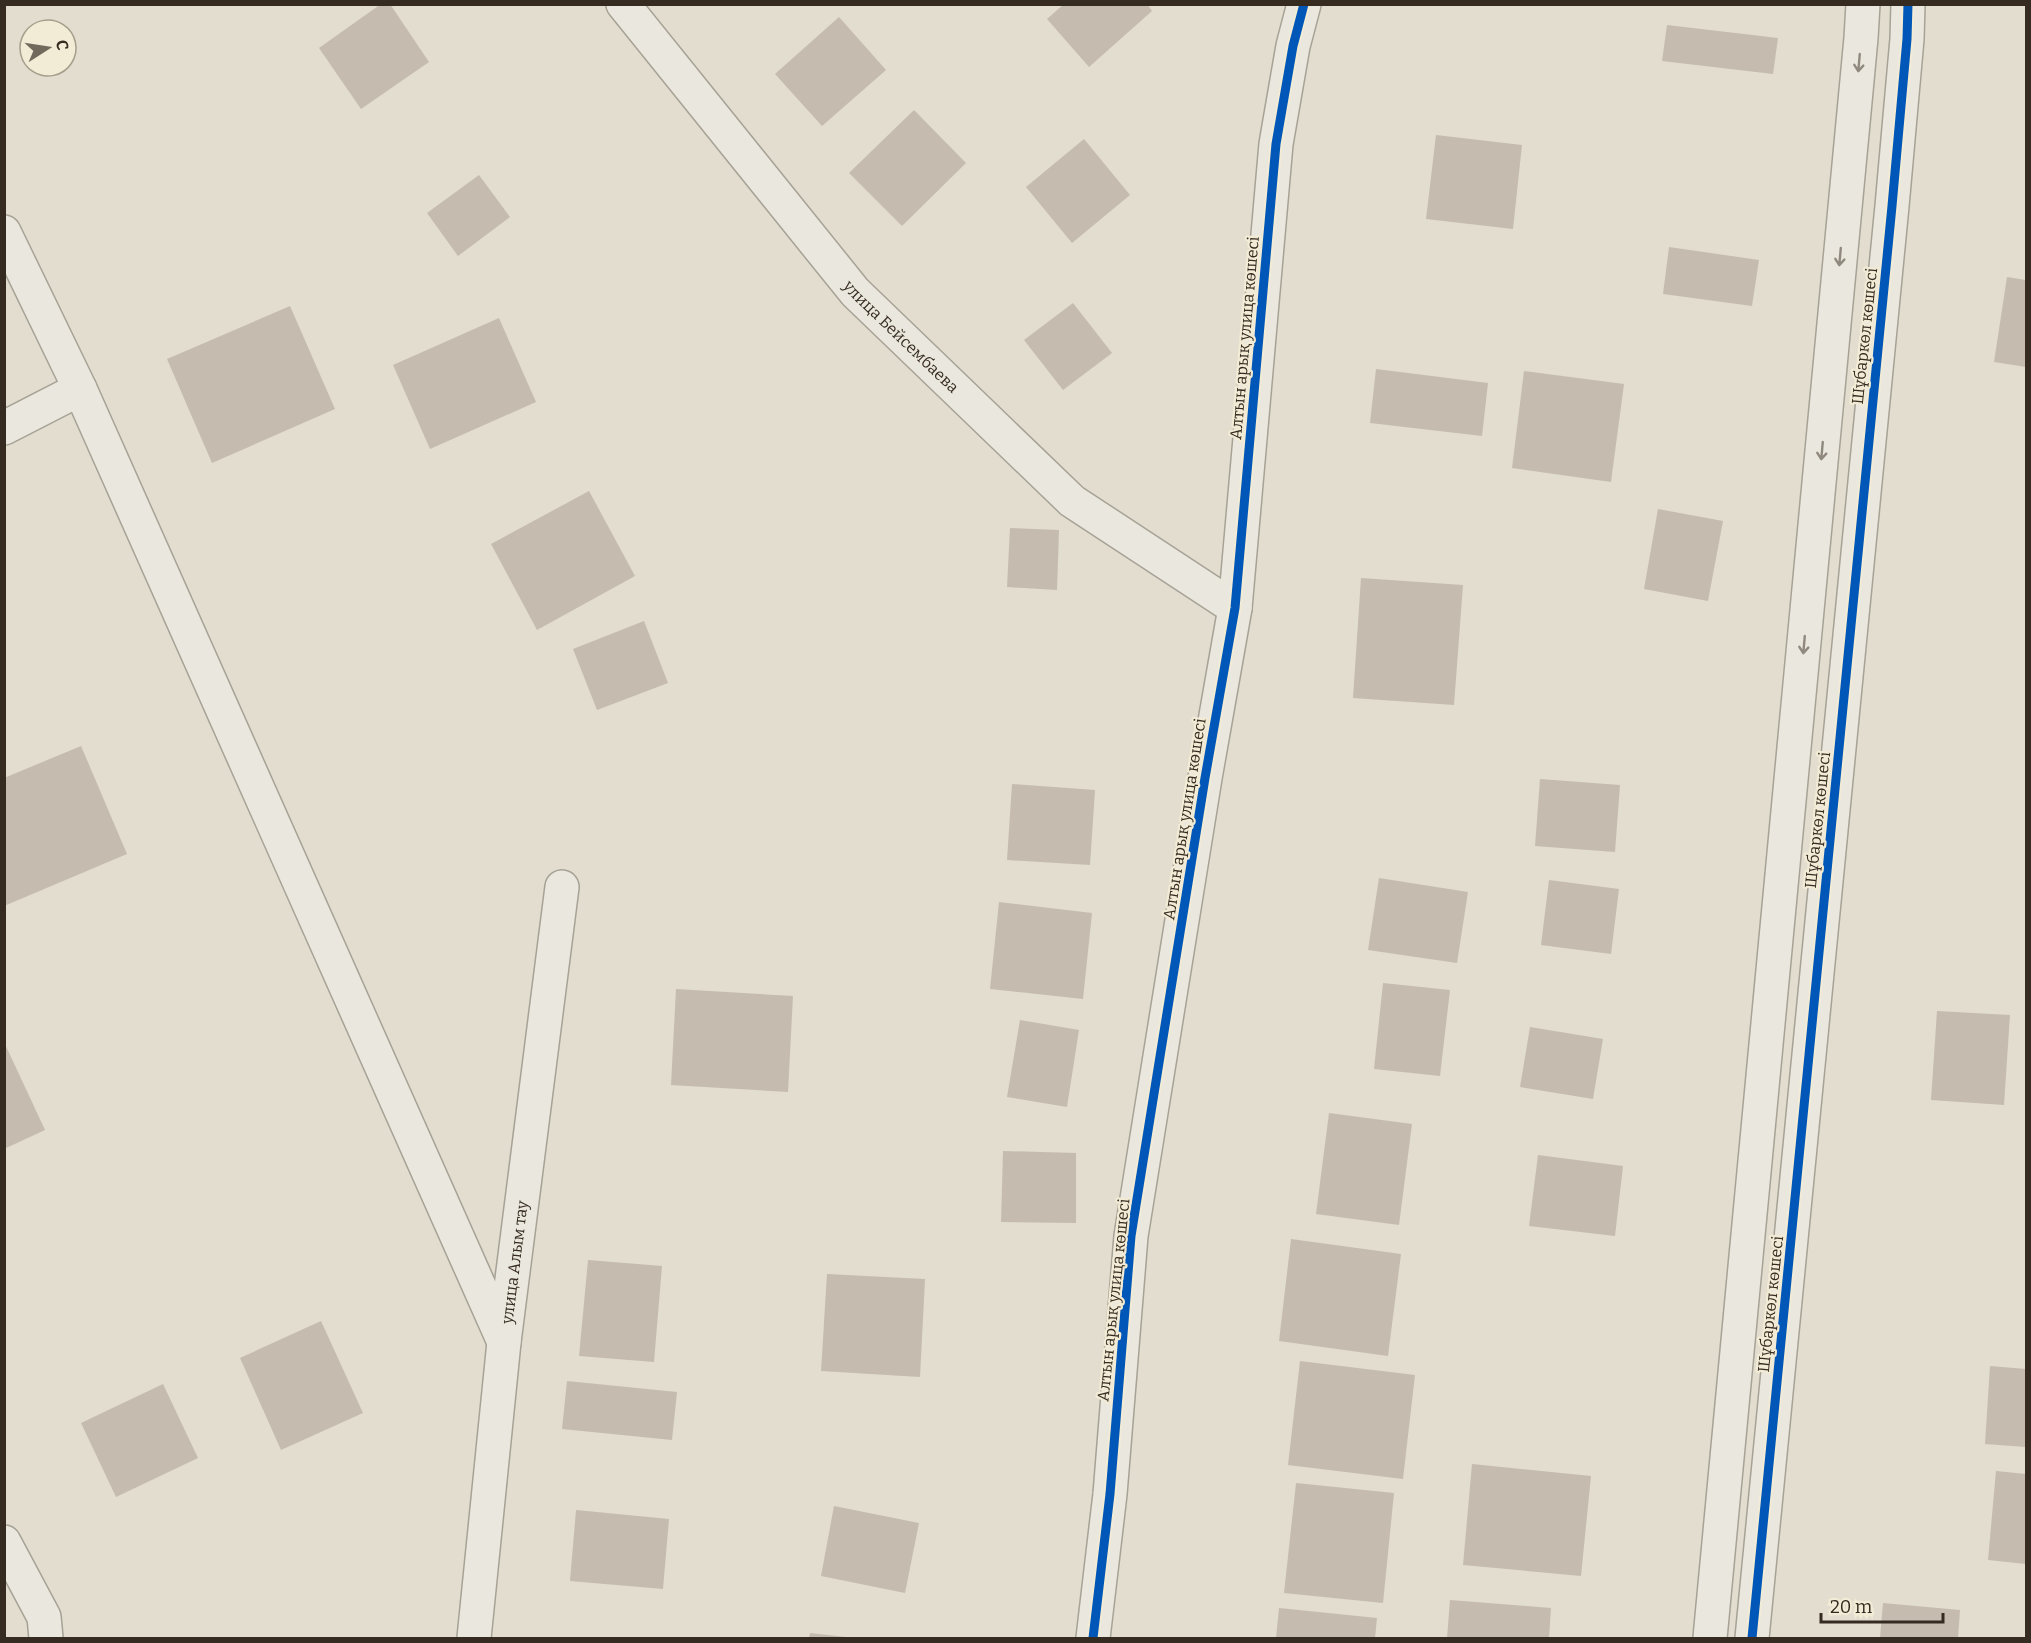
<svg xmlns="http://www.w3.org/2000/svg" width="2031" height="1643" font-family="Bitter,serif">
<rect width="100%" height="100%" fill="#e2ddce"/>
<g fill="#c5bcaf">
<path d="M381 4H390L429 62 361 109 319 48Z"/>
<path d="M1064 4H1147L1152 11 1089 67 1047 19Z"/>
<path d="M839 17 886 70 822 126 775 74Z"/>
<path d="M1667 25 1778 38 1773 74 1662 61Z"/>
<path d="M914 110 966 163 902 226 849 173Z"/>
<path d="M1436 135 1522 145 1513 229 1426 219Z"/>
<path d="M1084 139 1130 195 1072 243 1026 187Z"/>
<path d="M479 175 510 217 458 256 427 213Z"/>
<path d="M1669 247 1759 260 1752 306 1663 294Z"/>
<path d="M2007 277 2026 280V367L1994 362Z"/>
<path d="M1073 303 1112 353 1063 390 1024 340Z"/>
<path d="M290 306 335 409 212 463 167 359Z"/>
<path d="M499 318 536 402 430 449 393 365Z"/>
<path d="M1376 369 1488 383 1482 436 1370 423Z"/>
<path d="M1524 371 1624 384 1611 482 1512 468Z"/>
<path d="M589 491 635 576 537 630 491 544Z"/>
<path d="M1658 509 1723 521 1708 601 1644 589Z"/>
<path d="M1010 528 1059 530 1057 590 1007 587Z"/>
<path d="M1361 578 1463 585 1454 705 1353 698Z"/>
<path d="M644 621 668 683 597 710 573 649Z"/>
<path d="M81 746 127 854 4 906V778Z"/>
<path d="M1540 779 1620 785 1615 852 1535 846Z"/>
<path d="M1012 784 1095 790 1090 865 1007 860Z"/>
<path d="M1379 878 1468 892 1457 963 1368 950Z"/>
<path d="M1549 880 1619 889 1611 954 1541 945Z"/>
<path d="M999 902 1092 913 1083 999 990 989Z"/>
<path d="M1383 983 1450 990 1440 1076 1374 1069Z"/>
<path d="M676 989 793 996 788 1092 671 1085Z"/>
<path d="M1937 1011 2010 1015 2004 1105 1931 1100Z"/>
<path d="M1020 1020 1079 1030 1067 1107 1007 1097Z"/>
<path d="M1530 1027 1603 1039 1593 1099 1520 1087Z"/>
<path d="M4 1042 45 1130 4 1149Z"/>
<path d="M1329 1113 1412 1124 1399 1225 1316 1214Z"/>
<path d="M1003 1151 1076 1153V1223L1001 1222Z"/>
<path d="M1538 1155 1623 1166 1615 1236 1529 1226Z"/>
<path d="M1291 1239 1401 1254 1388 1356 1279 1341Z"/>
<path d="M588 1260 662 1266 654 1362 579 1356Z"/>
<path d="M827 1274 925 1279 920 1377 821 1371Z"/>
<path d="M321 1321 363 1413 281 1450 240 1358Z"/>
<path d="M1300 1361 1415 1375 1403 1479 1288 1465Z"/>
<path d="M1990 1366 2026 1369V1447L1985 1444Z"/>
<path d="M567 1381 677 1392 672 1440 562 1429Z"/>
<path d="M163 1384 198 1458 116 1497 81 1423Z"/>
<path d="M1472 1464 1591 1476 1581 1576 1463 1565Z"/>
<path d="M1996 1471 2026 1474V1564L1988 1560Z"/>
<path d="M1296 1483 1394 1493 1383 1603 1284 1593Z"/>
<path d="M834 1506 919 1523 905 1593 821 1576Z"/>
<path d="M576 1510 669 1519 663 1589 570 1581Z"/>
<path d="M1450 1600 1551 1608 1549 1638H1447Z"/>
<path d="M1883 1603 1960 1610 1958 1638H1880Z"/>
<path d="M1279 1608 1377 1618 1375 1638H1276Z"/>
<path d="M810 1633 846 1637V1638H809Z"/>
</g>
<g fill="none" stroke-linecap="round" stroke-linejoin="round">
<g stroke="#a7a296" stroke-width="36">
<g id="minor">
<path id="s1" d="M623 4 855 292 1072 501 1235 608"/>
<path d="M4 232 80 389 4 428"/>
<path d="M80 389 504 1342"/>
<path d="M4 1542 44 1617 46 1638"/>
<path id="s2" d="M474 1638 504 1342 562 887"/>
<path d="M1093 1638 1110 1494 1131 1236 1205 778 1235 608 1276 144 1293 46 1304 4"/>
</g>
</g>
<g stroke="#a7a296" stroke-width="36">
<g id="tertiary">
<path d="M1710 1638 1861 38 1863 4"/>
<path d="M1752 1638 1892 206 1907 39 1908 4"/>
</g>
</g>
<use href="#minor" stroke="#eae7de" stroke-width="33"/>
<use href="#tertiary" stroke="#eae7de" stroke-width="33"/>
<g stroke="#f2ebd5" stroke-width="13">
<g id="cycleway">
<path d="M1093 1638 1110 1494 1131 1236 1205 778 1235 608 1276 144 1293 46 1304 4"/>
<path d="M1752 1638 1892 206 1907 39 1908 4"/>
</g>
</g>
<use href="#cycleway" stroke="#0057b8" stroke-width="9"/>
</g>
<defs><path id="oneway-shaft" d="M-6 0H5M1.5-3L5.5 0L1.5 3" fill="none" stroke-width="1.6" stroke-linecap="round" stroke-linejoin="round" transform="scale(1.5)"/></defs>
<g stroke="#90897f">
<use href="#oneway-shaft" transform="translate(1859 63) rotate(95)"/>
<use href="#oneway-shaft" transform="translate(1840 257) rotate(95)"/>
<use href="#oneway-shaft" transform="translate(1822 451) rotate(95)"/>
<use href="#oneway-shaft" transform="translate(1804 645) rotate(95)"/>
</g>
<g text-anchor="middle" stroke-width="4.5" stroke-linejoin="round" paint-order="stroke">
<g font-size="16" fill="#352b20" stroke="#f2ebd5">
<text dy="6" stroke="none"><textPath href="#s1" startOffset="434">улица Бейсембаева</textPath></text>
<text transform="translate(1864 336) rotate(-84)" y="6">Шұбаркөл көшесі</text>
<text transform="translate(1244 338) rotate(-85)" y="6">Алтын арық улица көшесі</text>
<text transform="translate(1184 819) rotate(-81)" y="6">Алтын арық улица көшесі</text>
<text transform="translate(1817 820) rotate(-84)" y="6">Шұбаркөл көшесі</text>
<text dy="6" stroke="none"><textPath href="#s2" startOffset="378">улица Алым тау</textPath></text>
<text transform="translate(1113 1300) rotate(-84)" y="6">Алтын арық улица көшесі</text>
<text transform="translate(1770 1304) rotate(-84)" y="6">Шұбаркөл көшесі</text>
</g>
</g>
<rect width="2031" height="1643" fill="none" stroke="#352b20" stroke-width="12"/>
<g transform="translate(48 48) rotate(78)"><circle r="28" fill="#f2ebd5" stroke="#a69e8d" stroke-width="1.5"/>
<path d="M0-4.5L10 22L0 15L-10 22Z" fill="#72695d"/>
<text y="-9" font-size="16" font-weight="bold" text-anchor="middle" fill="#352b20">С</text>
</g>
<path d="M1821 1613v9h122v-9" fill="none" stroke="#352b20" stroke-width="3"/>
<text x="1830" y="1613" font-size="18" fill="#352b20" stroke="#f2ebd5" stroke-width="4.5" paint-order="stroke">20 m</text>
</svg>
